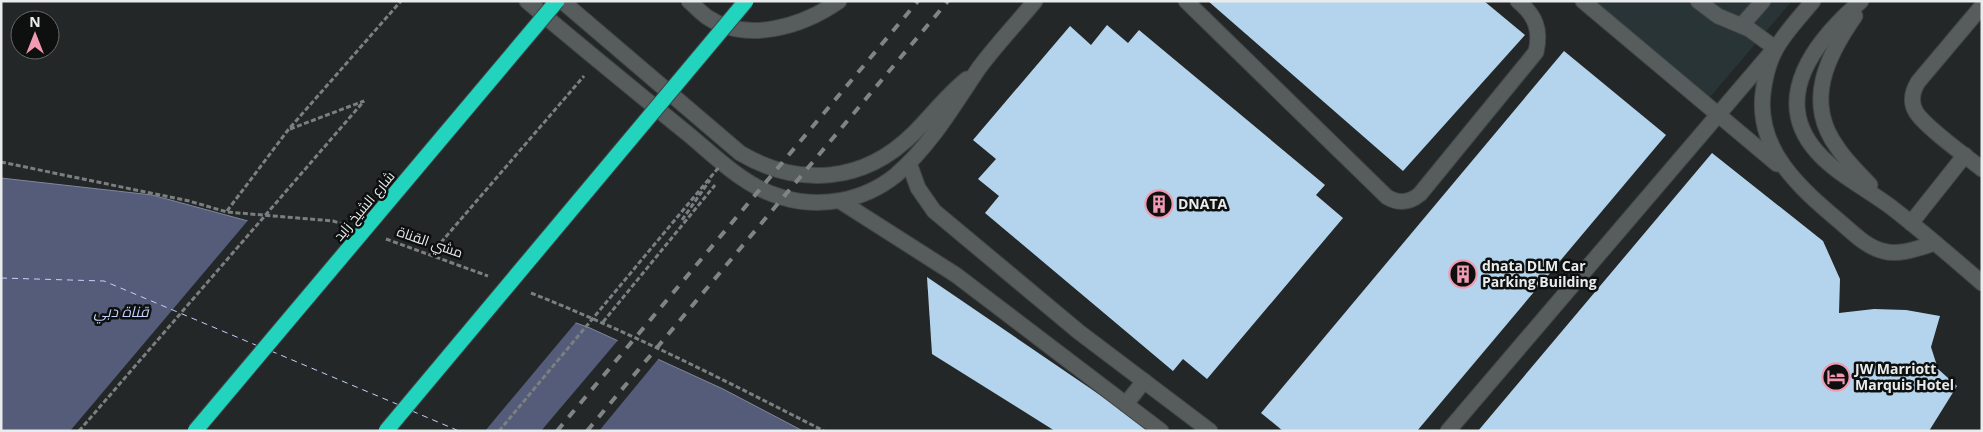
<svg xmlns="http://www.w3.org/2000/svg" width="1983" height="432" font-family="'Open Sans',Cairo,sans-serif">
<rect width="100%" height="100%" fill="#232728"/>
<path fill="#283436" d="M1586 1H1792L1709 98Z"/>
<path fill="#545c79" stroke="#81879c" d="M1 178 152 195 429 270 590 328 723 389 803 431H1Z"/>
<g fill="#232728">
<path d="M250 218 430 267 577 321 485 431H70Z"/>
<path d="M619 339 660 357 599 431H541Z"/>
</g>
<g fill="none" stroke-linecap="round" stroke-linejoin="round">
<g stroke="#c3d1fd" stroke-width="1" stroke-dasharray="6 5" stroke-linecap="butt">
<path d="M1 278 104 281 258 346"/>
<path d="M271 351 399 405"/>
<path d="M412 411 459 431"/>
</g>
</g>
<g fill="#b4d4ed">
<path d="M1208 1H1484L1525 35 1403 171Z"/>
<path d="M1107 25 1128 43 1139 30 1325 185 1316 195 1343 218 1207 379 1183 359 1173 371 985 213 999 196 978 179 996 159 973 140 1070 26 1091 45Z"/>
<path d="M1564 51 1666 135 1417 431H1283L1261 413Z"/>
<path d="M1712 153 1823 241 1840 279 1839 313 1874 309 1906 310 1940 316 1931 347 1938 369 1957 386 1929 431H1478Z"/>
<path d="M927 277 1122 410 1148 431H1055L932 354Z"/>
</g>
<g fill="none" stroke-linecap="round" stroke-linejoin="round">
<g stroke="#414546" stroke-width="17">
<g id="lane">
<path d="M689 1C695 6 700 12 707 17 747 44 803 26 839 1"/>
<path d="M1186 1 1387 197C1399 204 1409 203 1420 194L1536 52C1541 30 1536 16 1518 1"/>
<path d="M1583 1 1777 164"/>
<path d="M1813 1C1786 34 1768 48 1763 93 1756 150 1800 188 1839 221 1852 232 1866 247 1883 251 1900 256 1918 248 1935 243"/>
<path d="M1982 6 1918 82C1912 92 1910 102 1916 112 1924 126 1967 157 1982 169"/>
<path d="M1742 25 1763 1"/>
<path d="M909 163 918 188 934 211 1079 332 1210 431"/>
<path d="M840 201 956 275 1161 431"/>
<path d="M1911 223 1965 155"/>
<path d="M1126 404 1144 381"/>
<path d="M1448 431 1775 48 1749 29 1718 16 1698 1"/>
</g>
</g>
<g stroke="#414546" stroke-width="17">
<g id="street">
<path d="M1861 1C1817 39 1768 98 1818 153 1838 175 1867 189 1891 207 1922 231 1952 257 1982 283"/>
<path d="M1855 16C1827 56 1804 102 1837 147 1846 161 1859 173 1870 185"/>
</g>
</g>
<g stroke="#414546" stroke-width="17">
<g id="secondary">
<path d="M527 1C580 46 634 90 688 134 716 157 745 187 781 197 820 209 864 201 896 175 931 145 953 106 979 68 996 45 1017 23 1035 1"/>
<path d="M562 1 740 153C799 188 864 183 914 133 932 115 947 95 967 79"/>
</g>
</g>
<g stroke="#7b7f80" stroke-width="3" stroke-dasharray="5 2.5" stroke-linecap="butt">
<path d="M290 129 364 101"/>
<path d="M1 162 189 201 227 212 333 221 342 224"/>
<path d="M227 211 288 130 401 1"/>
<path d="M682 220 710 180"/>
<path d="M386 239 488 276"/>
<path d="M431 254 584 76"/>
<path d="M531 293C632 333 728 382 824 431"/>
<path d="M603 322 715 185"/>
</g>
<use href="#lane" stroke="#575c5d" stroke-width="15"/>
<use href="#street" stroke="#575c5d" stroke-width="15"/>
<use href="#secondary" stroke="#575c5d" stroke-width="15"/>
<g stroke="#808484" stroke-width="4" stroke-dasharray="9 9" stroke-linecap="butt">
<path d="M557 431 918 1"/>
<path d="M587 431 948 1"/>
</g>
<g stroke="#414546" stroke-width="17" stroke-linecap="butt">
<g id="highway-bridge">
<path d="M195 431 557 1"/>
<path d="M386 431 746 1"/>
</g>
</g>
<g stroke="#7b7f80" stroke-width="3" stroke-dasharray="5 2.5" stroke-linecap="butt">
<path d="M79 431 364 101"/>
<path d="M499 431 719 167"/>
</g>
<use href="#highway-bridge" stroke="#22d4bd" stroke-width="15"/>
</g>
<defs>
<g id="building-ring" transform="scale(1.4375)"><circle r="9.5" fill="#0e1010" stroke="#f19ab2" stroke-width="1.5"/><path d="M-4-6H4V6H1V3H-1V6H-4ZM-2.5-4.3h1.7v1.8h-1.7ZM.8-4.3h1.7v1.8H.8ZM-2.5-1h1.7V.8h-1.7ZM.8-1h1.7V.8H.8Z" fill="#f19ab2"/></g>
<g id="hotel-ring" transform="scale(1.4375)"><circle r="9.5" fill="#0e1010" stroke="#f19ab2" stroke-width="1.5"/><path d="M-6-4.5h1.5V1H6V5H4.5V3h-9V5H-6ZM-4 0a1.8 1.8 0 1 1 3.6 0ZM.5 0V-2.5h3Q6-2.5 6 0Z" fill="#f19ab2"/></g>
</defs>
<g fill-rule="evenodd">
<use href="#building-ring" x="1159" y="204"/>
<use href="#building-ring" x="1463" y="274"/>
<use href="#hotel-ring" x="1836" y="377"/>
</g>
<g text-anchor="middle" stroke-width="5" stroke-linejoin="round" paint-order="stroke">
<g font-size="14" font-weight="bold" fill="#e9ecec" stroke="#0e1010" text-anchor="start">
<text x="1178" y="209">DNATA</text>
<text x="1482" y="271">dnata DLM Car<tspan x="1482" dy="16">Parking Building</tspan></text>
<text x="1855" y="374">JW Marriott<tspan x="1855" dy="16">Marquis Hotel</tspan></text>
</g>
<g font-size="14" fill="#e9ecec" stroke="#0e1010">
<text transform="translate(364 206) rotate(-50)" y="5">شارع الشيخ زايد</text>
<text transform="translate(430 242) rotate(19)" y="5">مشي القناة</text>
</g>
<g font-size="15" font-style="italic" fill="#c3d1fd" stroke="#0e1010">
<text x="121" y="317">قناة دبي</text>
</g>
</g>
<rect width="1983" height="432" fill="none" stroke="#e9ecec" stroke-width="5"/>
<g transform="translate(35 35)"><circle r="24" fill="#0e1010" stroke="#666868"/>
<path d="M0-4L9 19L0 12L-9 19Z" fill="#f19ab2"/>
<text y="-8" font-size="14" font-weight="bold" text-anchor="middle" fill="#e9ecec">N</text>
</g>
</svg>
